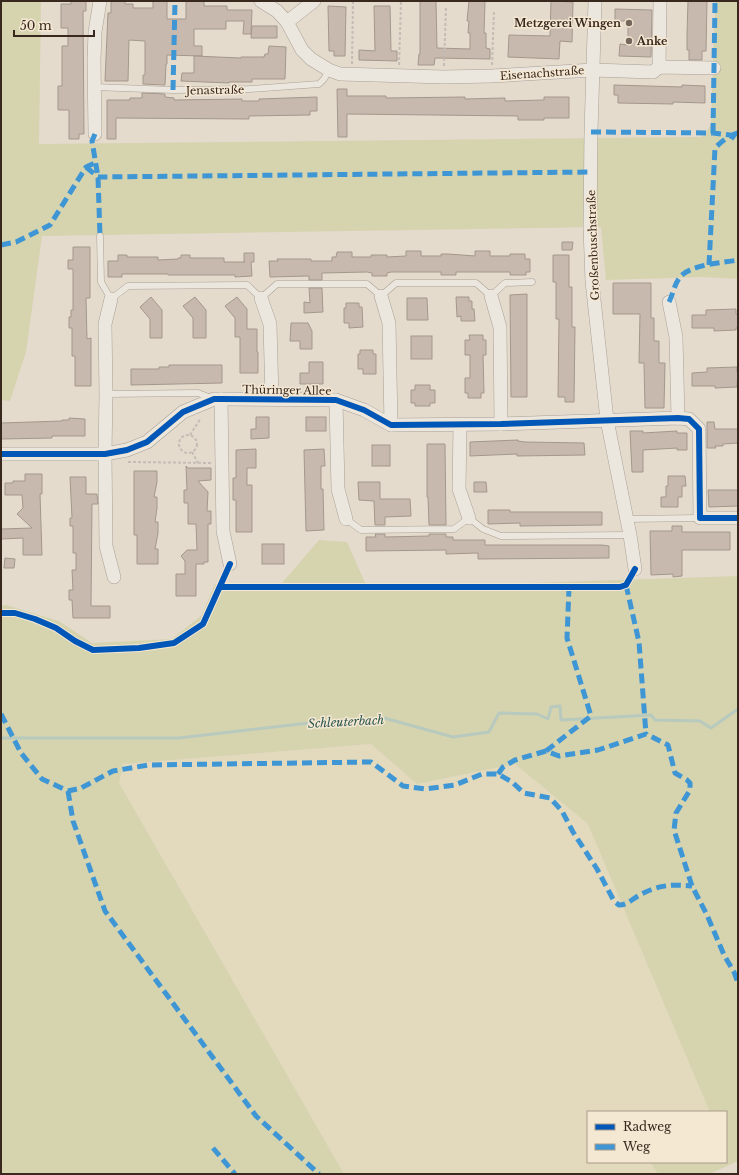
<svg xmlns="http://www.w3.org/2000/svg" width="739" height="1175" font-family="'Libre Baskerville',serif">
<rect width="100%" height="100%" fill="#e4dbcd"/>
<path fill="#e3d9bd" d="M371 744 417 784 515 764 588 824 709 1110 706 1112H588V1162H650L658 1174H344L119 783 123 764Z"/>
<g fill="#d6d3af">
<path d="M1 1H41L39 144 702 137 711 125 715 1H738V279L704 277 606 280 601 227 42 236 26 352 10 401 1 400Z"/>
<path d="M319 540 347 542 366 585 500 584 738 576V1161L709 1174H658L650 1162H726V1112H706L709 1110 588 824 515 764 417 784 371 744 123 764 119 783 344 1174H1V606L6 605 59 621 92 643 172 639 202 615 215 584 282 583Z"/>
</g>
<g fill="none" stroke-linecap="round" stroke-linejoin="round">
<path stroke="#b8c9bd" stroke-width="3" d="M1 738H179L300 724 384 718 453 737 489 732 499 713 537 714 548 719 551 707 560 706 561 720 651 715 655 720 700 721 711 728 738 709"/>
</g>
<g fill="#c8b9ae" stroke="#a4978c">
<path d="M71 1H86V11H83L84 134H79V139H69V110H58V86H62V46H68V28H61V4H71Z"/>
<path d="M111 1H125V4H133V8H153V1H167V19H186V1H204V6H227V10H252L251 34H243L244 21H226V29H194V46H202V56L167 55V64H166L165 85 143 84V75H145V41L129 40 128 81H105L108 13H111Z"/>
<path d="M420 1H436L437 48 470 49V33H468L469 21H467L469 1H485L484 33H486V48L490 49V59L435 58 434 65H418L419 54H420Z"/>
<path d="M551 1 573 2 572 42 560 41 559 59 508 57 509 35 550 36Z"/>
<path d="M688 1H707L706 51H702V60H689V50H687V34Z"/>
<path d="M328 6 346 7 345 56H334V51H329Z"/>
<path d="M374 6H390L391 51H397V61L359 60V50L375 51Z"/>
<path d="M615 9 652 10 651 57 619 56 620 44 628 45V21H615Z"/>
<path d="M252 26H277V38H251Z"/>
<path d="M269 46 286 47 285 79H252V82H229V83L181 81 182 73H194V56L241 58V57H264L265 54H268Z"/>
<path d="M614 85 682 87V85L705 86V103L673 102V104L618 103V95H614Z"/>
<path d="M337 89H347V96H386V98L465 97V99L505 98V101L544 100V97H569V118H544V120H518V116L347 114V137H338Z"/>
<path d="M142 93 165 94V97L174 98V100L242 99V101H259V99L317 97V111H310V115L249 116V119L116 118V139H107V100H130V98H142Z"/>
<path d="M562 242H573L572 250H562Z"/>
<path d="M73 247H90V298H86L87 339 91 338V386H75V356H72V328H69V317H71V310H73V269H68V260H73Z"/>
<path d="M406 251H421V256H441V254H448L475 256V251H490V256H510V254H525V259H530V272H526V275H510V272H456V275H441V272H391L387 273V276H372V273L367 272 322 273V280H309V276L270 277 269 261H278L277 259H311V261H332V257H336L337 252H352V257H371V255H387V257L406 256Z"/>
<path d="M244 253H254V262H251L252 276 235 277V275H168V274H122V277H108V261H118V255H127V257H158V260L178 259V258H181V255H190V258H224V262H245H244Z"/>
<path d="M553 255H569V287H572V327H575L574 402H565V397H558L559 319H556V282H553Z"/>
<path d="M613 283H651V318H654V341H659V363H665L664 408H645L644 363H639L640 314H613Z"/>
<path d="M309 288H322L323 312 304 313V302L310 303Z"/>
<path d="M527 294V397H511L510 295Z"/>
<path d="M151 297 162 310V338H150V319L140 307Z"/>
<path d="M195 297 206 310V338H193V318L183 306Z"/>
<path d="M237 297 247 309V329H257V352H258V373H240V337H235V318L225 306Z"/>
<path d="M456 297H469V301H472V309H474L475 321H461V316L457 317Z"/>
<path d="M407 298H427L428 320H407Z"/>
<path d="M346 303H359V307H362L363 327 349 328V323H344V308H346Z"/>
<path d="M736 309V314H738V328H736V330L714 331V328H692V315H706V310Z"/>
<path d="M291 323H308L312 331V349H300V341H290Z"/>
<path d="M469 335H483V340H486V355H483L484 393H481V398H468V393H465V378H470V355H465V340H470Z"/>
<rect x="411" y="336" width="21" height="23"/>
<path d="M360 350H373V354H376V374H363V369H358V354H360Z"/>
<path d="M309 362H323V384H300V373H309Z"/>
<path d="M169 365H222V383L131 385V369H159V367H169Z"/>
<path d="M737 367V372H738L737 387 715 388V386H692V373L707 372V368Z"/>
<path d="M415 385H430V390H435V403H430V406H415V403H411V390H415Z"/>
<path d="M256 417H269V438L251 439V429H256Z"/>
<rect x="306" y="417" width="20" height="14"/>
<path d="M69 418 85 419V436H52V438L1 439V423L62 421V420H69Z"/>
<path d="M707 422H714L715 429H738V443L723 444V446H715L716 448H707Z"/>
<path d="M630 431H643V433L677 431V433H687V450H677V448L643 450V472H632Z"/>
<path d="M518 440V441L525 442 584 443 585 455 517 456V454L470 456V442Z"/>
<path d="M427 444H445L446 525H429L428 497H427Z"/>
<rect x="372" y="445" width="18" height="21"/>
<path d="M256 449V468H247V485H252V532H236V500H233V478H236V450Z"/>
<path d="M324 449 325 466H321V489H323L324 530 306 531 304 450Z"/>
<path d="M186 466 188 468H211V480L198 481 208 492 207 511H211V524H208V562H204V564H196V596H176V574H185V561L181 556 187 550H197L196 524H188V503H184V490H187Z"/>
<path d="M134 471H157V482L154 497H157V508L155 522H158V533L155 549H158V564H137V535H134Z"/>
<path d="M25 474H42V494H40L42 555H23V538L1 539V529L32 528 17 514 23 508 22 495H5V483H13V481H25Z"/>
<path d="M668 476H685L686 486H682V497H678V507H661V497H666V486H668Z"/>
<path d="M70 477H86V494H97L98 504H92L91 606H110V618H73L72 600H69V590H73L72 570H76V553H73V526H70V518H72Z"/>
<path d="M358 482H380V499H410L411 516 385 517V525H375L374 501 359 500Z"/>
<path d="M474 482H486L487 492H474Z"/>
<path d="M708 490H738V506L709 507Z"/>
<path d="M488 510H510V512H602V525L520 526V523L488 524Z"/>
<path d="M672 526H682V532H730V550H682V576L673 577V574L651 575 650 531H672Z"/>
<path d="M375 534H385V537L429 536V534H446V537H453V540H485V545H602L609 546V558L478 559V553L446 554V550L366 551V537H376Z"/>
<rect x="262" y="544" width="22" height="20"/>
<path d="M5 558 15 559 14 568H4Z"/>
</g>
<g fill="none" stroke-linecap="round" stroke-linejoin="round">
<g stroke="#a9a096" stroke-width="7">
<g id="lane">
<path d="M94 87 173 90 249 89 319 84 324 79 329 70"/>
<path d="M100 236 101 282 111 299 128 286 247 285 261 298 277 284H367L381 296 396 283H476L491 296 505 283 532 282"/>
<path d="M106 394 198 393 211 398"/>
<path d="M346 519 361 530 454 529 469 518 483 529 501 536 630 535"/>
<path d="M627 519 700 518"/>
</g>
</g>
<g stroke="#a9a096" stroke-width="14">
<g id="street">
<path d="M261 1 277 11 287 22 302 50 311 59 329 70 340 74 444 77 492 76 593 70 653 72 659 67 714 68"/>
<path d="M595 1 591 132 590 228 592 281 607 420 630 535 635 569"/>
<path d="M287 22 314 1"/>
<path d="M659 67 660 1"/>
<path d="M95 134 94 60 95 32 100 1"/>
<path d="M381 296 389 323 391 425"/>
<path d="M491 296 500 327 501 424"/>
<path d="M261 298 270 324 272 399"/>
<path d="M111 299 105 324 106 394 105 454 106 546 114 577"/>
<path d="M669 302 676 337 678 418"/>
<path d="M221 399 223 531 230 564"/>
<path d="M336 400 338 489 346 519"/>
<path d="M460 425 459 489 469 518"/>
<path d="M1 454H105L127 450 147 442 183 412 214 399H221L336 400 364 410 391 425 501 424 678 418 689 419 699 429 700 518H738"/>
</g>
</g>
<g stroke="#c5bdb5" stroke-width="2" stroke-dasharray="3 2" stroke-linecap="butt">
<path d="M352 64 353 1"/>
<path d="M399 65 401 1"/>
<path d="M492 65 494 10"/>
<path d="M444 66 446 7"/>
<path d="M190 435 201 418"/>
<circle cx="188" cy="444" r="9"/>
<path d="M192 452 198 463"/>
<path d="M128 462 212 463"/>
</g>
<use href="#lane" stroke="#ece7de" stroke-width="6"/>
<use href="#street" stroke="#ece7de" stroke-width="13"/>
<g stroke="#3e96d5" stroke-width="5" stroke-dasharray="10 5" stroke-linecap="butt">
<path d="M173 90 175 1"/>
<path d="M591 132 713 133 730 135 738 141"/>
<path d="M713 133 715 1"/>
<path d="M95 134 92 141 98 177 100 236"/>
<path d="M86 167 98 177 591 172"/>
<path d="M1 245 16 242 50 225 86 167 95 163"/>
<path d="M709 265 715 148C722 141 728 136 738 133"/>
<path d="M669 302C673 294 675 282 681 276 693 264 722 263 738 260"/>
<path d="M626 585 639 642 646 734"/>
<path d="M1 714 21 753 42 779 68 791 81 788 113 771 148 765 371 762 403 786 425 789 455 785 482 774H498L512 782 524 793 550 798 562 811 573 832 597 869 614 901 619 905C627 905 631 900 638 896 657 885 671 884 692 886"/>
<path d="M546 751 591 716 567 638 569 588"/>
<path d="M498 774 503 767 515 760 546 751 559 756 598 750 646 734 668 745 675 773 687 780 690 783V790L676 813 674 830 692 886 707 915 724 955 734 972 738 983"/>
<path d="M68 791 73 821 105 911 256 1116 319 1174"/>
<path d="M213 1148 235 1174"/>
</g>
<g stroke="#f5e8d3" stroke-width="8">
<g id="cycleway">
<path d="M1 454H105L127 450 147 442 183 412 214 399H221L336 400 364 410 391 425 501 424 678 418 689 419 699 429 700 518H738"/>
<path d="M221 587H620L626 585 635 569"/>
<path d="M1 613H15L35 619 56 628 75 641 93 650 139 648 174 643 203 624 230 564"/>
</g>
</g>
<use href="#cycleway" stroke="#0057b8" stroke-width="6"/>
</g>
<g fill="#74675b" stroke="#f5e8d3" stroke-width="1.5">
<circle cx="629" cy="23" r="4"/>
<circle cx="629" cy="41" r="4"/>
</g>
<g text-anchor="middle" stroke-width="3" stroke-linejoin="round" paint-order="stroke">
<g font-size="11" font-weight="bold" fill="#38281e" stroke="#f5e8d3" text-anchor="end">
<text x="621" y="27">Metzgerei Wingen</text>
<text x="637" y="45" text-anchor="start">Anke</text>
</g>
<g font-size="11" fill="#38281e" stroke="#f5e8d3">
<text transform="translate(542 73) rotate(-4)" y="4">Eisenachstraße</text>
<text transform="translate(215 90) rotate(-1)" y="4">Jenastraße</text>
<text transform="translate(593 245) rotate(-92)" y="4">Großenbuschstraße</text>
<text transform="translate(287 390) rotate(1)" y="4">Thüringer Allee</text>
</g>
<g font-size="12" font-style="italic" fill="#2d5851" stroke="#f5e8d3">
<text transform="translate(346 722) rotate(-3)" y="4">Schleuterbach</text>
</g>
</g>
<rect width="739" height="1175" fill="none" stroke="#38281e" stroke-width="4"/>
<rect x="587" y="1111" width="140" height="52" fill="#f5e8d3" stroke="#a99b8b"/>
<rect x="595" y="1124" width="20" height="6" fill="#0057b8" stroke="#a99b8b"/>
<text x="623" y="1131" font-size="12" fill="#38281e">Radweg</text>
<rect x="595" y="1144" width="20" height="6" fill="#3e96d5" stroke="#a99b8b"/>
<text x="623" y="1151" font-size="12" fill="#38281e">Weg</text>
<path d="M14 30v6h80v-6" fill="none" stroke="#38281e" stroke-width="2"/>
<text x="20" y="30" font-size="12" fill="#38281e" stroke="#f5e8d3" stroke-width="3" paint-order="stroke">50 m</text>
</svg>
